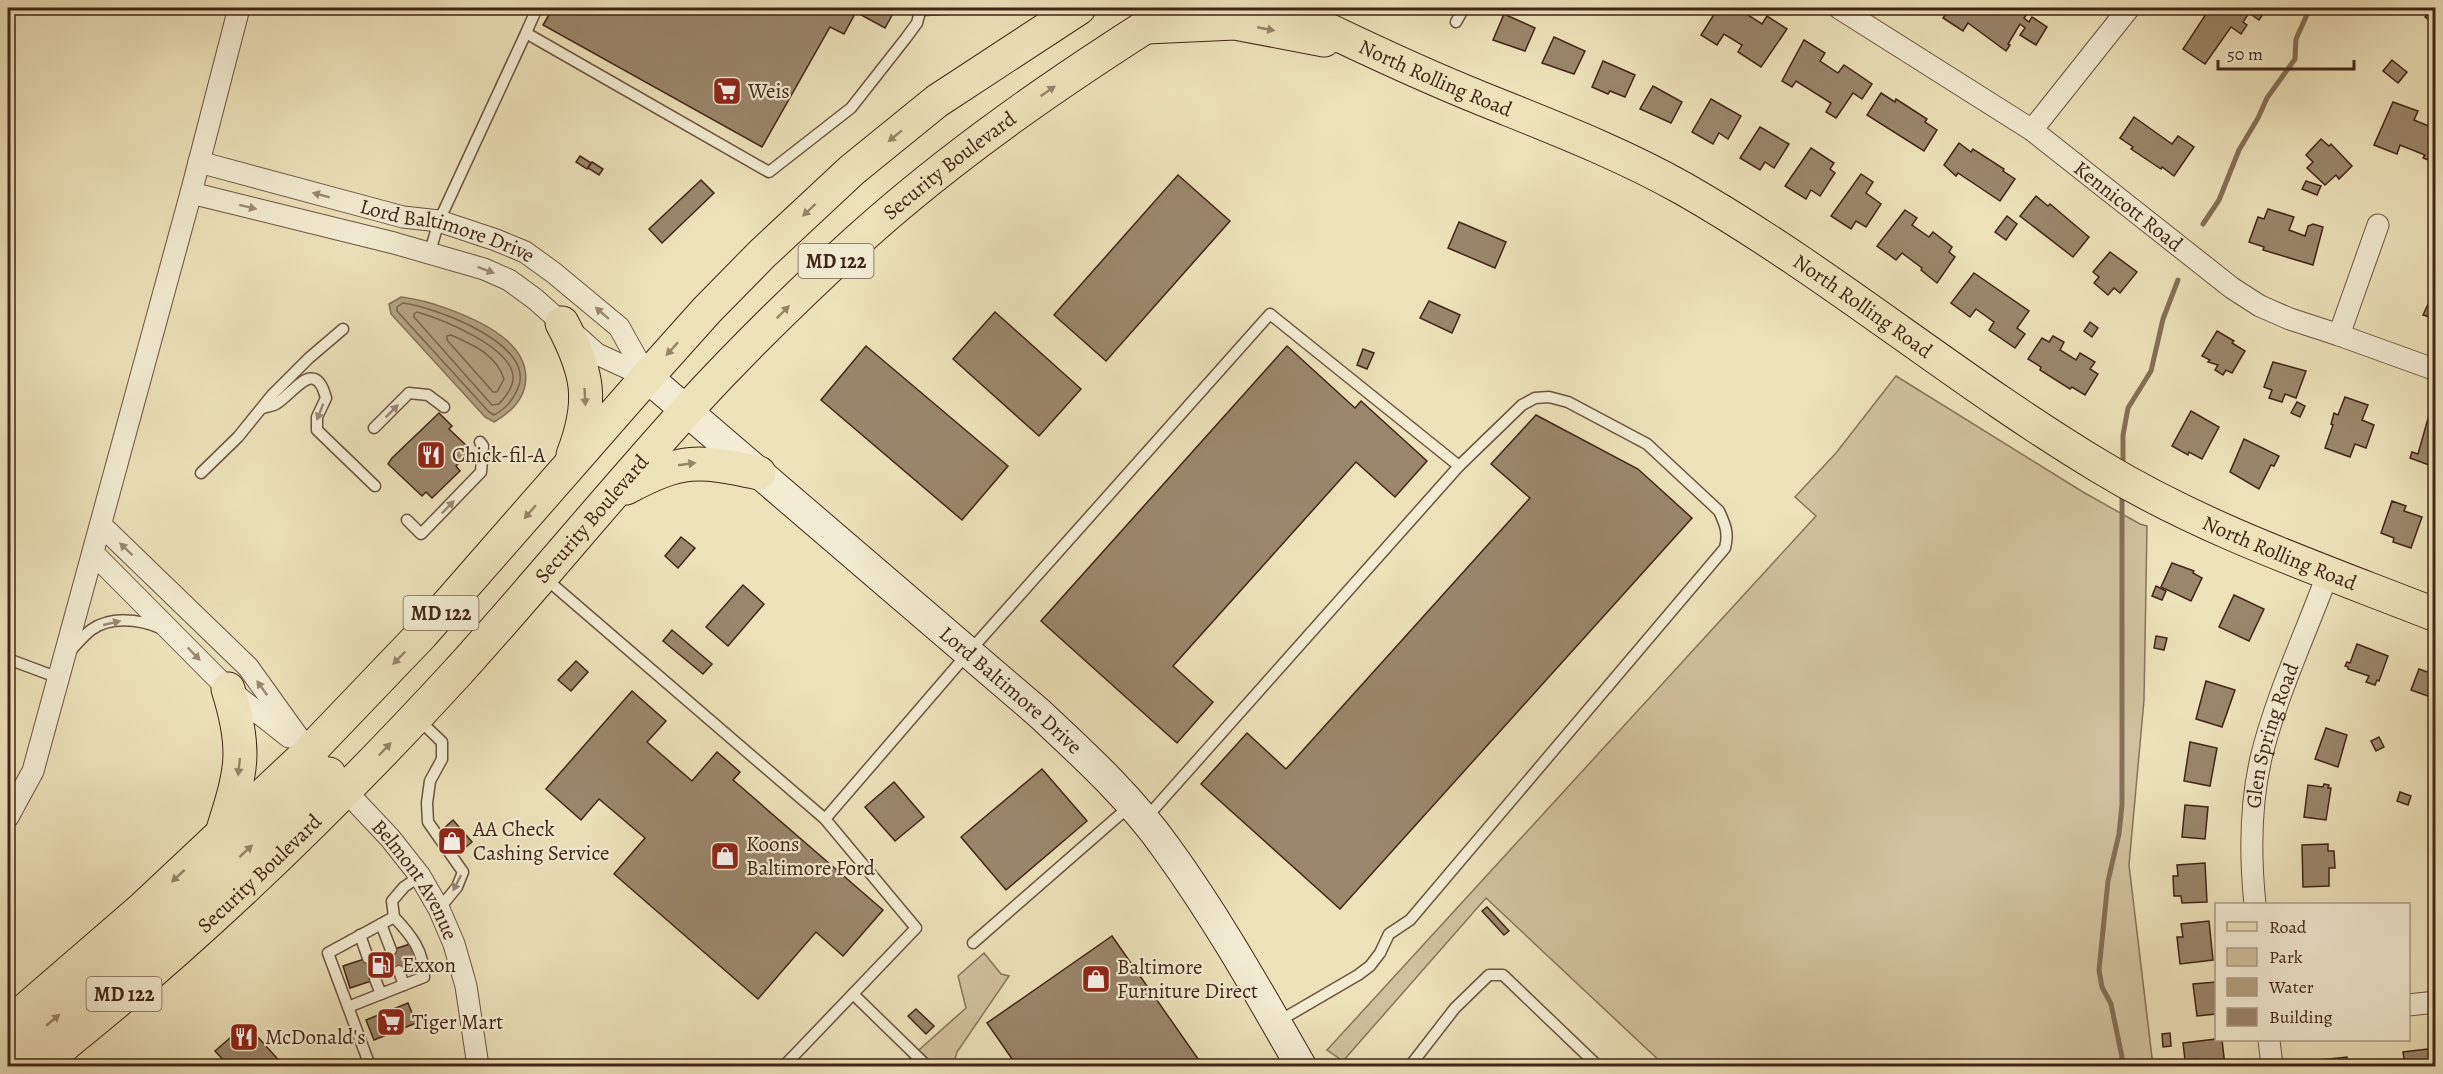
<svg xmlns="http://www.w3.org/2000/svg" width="2443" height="1074" font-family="Alegreya,serif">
<rect width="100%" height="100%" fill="#ede2ba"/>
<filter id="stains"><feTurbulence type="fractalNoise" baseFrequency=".00333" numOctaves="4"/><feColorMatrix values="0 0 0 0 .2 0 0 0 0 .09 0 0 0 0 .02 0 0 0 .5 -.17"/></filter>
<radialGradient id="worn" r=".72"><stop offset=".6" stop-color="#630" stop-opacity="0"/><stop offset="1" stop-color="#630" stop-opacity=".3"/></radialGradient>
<g fill="#d0c29e" stroke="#88745a" stroke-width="1.5">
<path d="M1896 376 2083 492 2140 524 2147 526 2144 700 2129 865 2153 1066H1665L1486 898 1343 1061 1327 1050 1816 516 1795 497 1836 453Z"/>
<path d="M984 953 1001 974 1009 976 957 1052 953 1066H901L966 1008 958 976Z"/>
</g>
<path fill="#b3a282" stroke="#857057" stroke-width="1.5" d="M401 297C429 300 472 316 496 332 536 359 536 398 494 422L485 417 391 314 389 304Z"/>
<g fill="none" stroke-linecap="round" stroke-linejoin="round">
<g stroke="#7a644c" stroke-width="1.5">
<path d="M403 303C434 307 537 344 518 388 513 400 506 409 494 415L489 412 397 311V307Z"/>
<path d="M417 312C441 319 516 348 513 380 512 389 505 397 499 404L492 405 414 317V314Z"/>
<path d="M451 335C473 345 496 354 504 379L497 392H493L447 340V336Z"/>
</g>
<g stroke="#857057" stroke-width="5">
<path d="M2203 224 2219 200 2239 150 2258 118 2267 98 2295 59 2296 39 2310 8"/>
<path d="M2123 468V435L2128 408 2151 371 2163 319 2178 280"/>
<path d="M2121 1066 2122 1057 2111 1004 2102 987 2099 970 2108 881 2119 834 2122 805V492"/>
</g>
</g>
<g fill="#9a876b" stroke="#412516" stroke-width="1.5">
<path d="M553 8H896L885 28 856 12 844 34 830 27 762 147 543 25Z"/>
<path d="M1718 8H1741L1740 10 1762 24 1767 16 1787 29 1761 67 1738 52 1742 45 1724 34 1717 45 1701 35Z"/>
<path d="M1950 8H1997L2005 13 2009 8H2017L2027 14 2024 18 2029 22 2032 17 2047 27 2036 45 2020 35 2025 28 2020 24 2008 44 2010 45 2006 51 1968 23 1963 31 1943 18Z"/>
<path d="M2210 8H2261L2265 11 2259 20 2249 13 2243 22 2247 25 2241 34 2231 27 2205 64 2183 49Z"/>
<path d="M2432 8H2436V26L2425 17Z"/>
<path d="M1504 14 1535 28 1525 51 1493 40Z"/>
<path d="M1554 37 1585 51 1574 74 1542 63Z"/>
<path d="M1804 40 1825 53 1820 61 1838 73 1844 65 1872 84 1862 99 1853 93 1836 118 1826 112 1831 103 1796 81 1792 87 1782 81Z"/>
<path d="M2392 60 2407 72 2398 83 2383 71Z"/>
<path d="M1603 61 1635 75 1625 97 1610 91 1608 94 1592 87Z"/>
<path d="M1653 86 1682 102 1671 123 1640 109Z"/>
<path d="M1881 93 1895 102 1896 99 1927 119 1925 122 1937 130 1924 151 1867 115Z"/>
<path d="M1711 99 1741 116 1728 139 1719 133 1713 144 1692 132Z"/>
<path d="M2393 102 2418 111 2414 120 2436 129V163L2423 158 2425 155 2400 145 2397 154 2374 145Z"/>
<path d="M2134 117 2172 144 2178 136 2194 147 2174 176 2162 167 2161 169 2131 149 2133 147 2120 138Z"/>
<path d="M1760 127 1789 144 1774 168 1765 162 1760 170 1740 158Z"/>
<path d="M2321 139 2329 146 2331 144 2352 166 2339 179 2336 175 2325 185 2307 168 2313 162 2306 155Z"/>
<path d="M1959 143 1971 152 1973 149 2004 169 2003 171 2015 179 2000 201 1958 173 1956 176 1944 165Z"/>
<path d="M1811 148 1834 163 1830 169 1835 173 1820 196 1811 190 1806 199 1785 186Z"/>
<path d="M580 156 591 163 587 169 576 162Z"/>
<path d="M592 162 603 169 599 175 588 168Z"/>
<path d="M1861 174 1873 182 1866 193 1881 204 1866 227 1856 221 1851 229 1831 216Z"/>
<path d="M1178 175 1230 221 1106 361 1054 315Z"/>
<path d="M701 180 714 193 662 243 649 229Z"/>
<path d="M2306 181 2321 186 2317 195 2302 189Z"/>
<path d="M2036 196 2048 206 2050 204 2089 237 2073 257 2020 216Z"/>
<path d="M2268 209 2294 217 2289 230 2305 236 2308 226 2313 224 2323 227 2313 265 2263 250 2264 247 2249 242 2258 217 2264 219Z"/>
<path d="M1905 210 1917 218 1912 225 1929 237 1933 232 1952 247 1949 252 1955 257 1937 283 1921 270 1922 268 1902 253 1896 260 1877 246Z"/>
<path d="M2007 216 2017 224 2006 240 1995 232Z"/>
<path d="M1459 222 1506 242 1495 268 1448 248Z"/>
<path d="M2110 252 2137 272 2120 293 2114 288 2108 295 2094 283 2099 277 2093 272Z"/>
<path d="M1974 273 2029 311 2017 328 2025 334 2015 348 1989 330 1994 322 1976 309 1970 317 1951 303Z"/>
<path d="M2436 287V319L2423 315Z"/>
<path d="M1429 301 1460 315 1452 333 1420 318Z"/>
<path d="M995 312 1081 389 1039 436 953 359Z"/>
<path d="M2090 322 2098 328 2092 337 2084 331Z"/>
<path d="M2217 331 2234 341 2232 343 2245 351 2232 373 2226 370 2223 375 2215 370 2218 365 2208 362 2210 360 2202 356Z"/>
<path d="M2053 336 2064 342 2060 350 2076 360 2080 353 2095 362 2090 369 2098 374 2085 395 2072 387 2070 389 2040 370 2041 367 2028 359 2042 338 2049 342Z"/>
<path d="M866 346 1008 466 962 520 821 400Z"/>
<path d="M1287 346 1355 408 1361 401 1427 461 1395 497 1356 462 1173 666 1213 702 1177 743 1041 621Z"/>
<path d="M1363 349 1374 353 1367 369 1357 365Z"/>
<path d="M2273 362 2306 371 2296 398 2285 394 2282 402 2269 398 2272 390 2264 387Z"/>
<path d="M2345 397 2368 405 2362 420 2374 425 2366 448 2355 444 2350 457 2325 448 2333 425 2331 424 2334 413 2338 415Z"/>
<path d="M2297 402 2305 406 2300 417 2291 413Z"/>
<path d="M2191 411 2219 427 2202 459 2189 452 2188 455 2172 446Z"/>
<path d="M439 413 452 426 449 429 470 449 468 451 470 452 456 466 460 471 432 498 426 492 422 496 388 464 392 458Z"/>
<path d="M1536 415 1638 469 1692 518 1340 909 1201 784 1247 733 1286 769 1530 498 1491 464Z"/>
<path d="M2429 415 2436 418V458L2432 456 2429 465 2410 458 2412 452 2418 454Z"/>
<path d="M2244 439 2279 456 2274 466 2271 465 2259 489 2230 472Z"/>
<path d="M2392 501 2406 506 2404 511 2422 517 2411 548 2393 542 2394 538 2381 533Z"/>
<path d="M681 537 695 548 678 568 665 556Z"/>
<path d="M2172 563 2194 571 2193 573 2202 578 2191 601 2161 587Z"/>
<path d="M743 585 764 604 728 646 706 627Z"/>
<path d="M2156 586 2166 591 2162 600 2152 596Z"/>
<path d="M2234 595 2264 609 2249 641 2219 627Z"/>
<path d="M672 630 712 664 703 674 663 641Z"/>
<path d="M2156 636 2167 638 2164 650 2154 648Z"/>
<path d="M2357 644 2388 656 2379 681 2377 680 2375 685 2366 682 2369 676 2348 669V667L2345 666 2347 662 2350 663Z"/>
<path d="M576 661 588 672 571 691 558 680Z"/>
<path d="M2419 669 2436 675V699L2411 690Z"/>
<path d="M2206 681 2235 690 2222 727 2196 719Z"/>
<path d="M632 691 666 721 647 742 692 781 717 752 740 772 733 780 883 910 843 956 816 932 758 999 614 874 645 838 599 799 581 820 546 789Z"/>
<path d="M2326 728 2347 735 2338 767 2315 759Z"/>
<path d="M2379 737 2384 747 2376 751 2371 741Z"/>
<path d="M2190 742 2217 748 2210 786 2184 781Z"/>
<path d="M1042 769 1087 821 1006 890 961 837Z"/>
<path d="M894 782 924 817 895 841 865 807Z"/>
<path d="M2324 784 2329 785 2328 788H2331L2326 820 2304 817 2308 785 2323 787Z"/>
<path d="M2400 792 2411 796 2408 805 2397 801Z"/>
<path d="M2185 805 2208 807 2205 839 2182 837Z"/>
<path d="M453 820 472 842 455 856 440 832Z"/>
<path d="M2328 844V851H2334L2335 868H2329V886L2303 887 2302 845Z"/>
<path d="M2205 863 2207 902 2182 903 2181 896H2174L2173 876H2178L2177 865Z"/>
<path d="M1487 907 1509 931 1504 935 1482 911Z"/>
<path d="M2209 921 2213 960 2180 964 2177 937H2183L2181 924Z"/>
<path d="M1112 936 1203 1066H1017L987 1023Z"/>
<path d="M413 943 420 965 350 988 343 966Z"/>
<path d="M2216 982V1014L2197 1016 2193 984Z"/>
<path d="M408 1003 416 1023 374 1040 366 1020Z"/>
<path d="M916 1009 934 1026 926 1034 908 1016Z"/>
<path d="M246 1024 284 1066H229L215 1051Z"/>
<path d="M2170 1033 2171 1046 2163 1047 2162 1034Z"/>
<path d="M2216 1039 2222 1040 2225 1066H2199L2198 1059 2185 1060 2183 1043Z"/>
<path d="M2436 1048V1066H2405L2403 1052Z"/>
<path d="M2347 1057 2348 1066H2322L2321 1060Z"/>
</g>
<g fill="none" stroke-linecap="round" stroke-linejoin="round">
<g stroke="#6c543f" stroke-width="13">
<g id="service">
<path d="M921 10 961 8"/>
<path d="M1456 22 1464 8"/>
<path d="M526 33 537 8"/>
<path d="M429 255 439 221 526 33 769 172 851 108 906 38 917 23 921 8"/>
<path d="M262 408C267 407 272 406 276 404 294 393 315 356 326 398L317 417V430L375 486"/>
<path d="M374 428 409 393 428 395 444 407"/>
<path d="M201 473 238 437 272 395 309 358 343 329"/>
<path d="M407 520 421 534 481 472 483 446 480 442"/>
<path d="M545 578 825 819 968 653 1270 314 1459 466"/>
<path d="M70 651C77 644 83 636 91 630 110 616 139 619 160 628"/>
<path d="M8 659 59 678"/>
<path d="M418 719 442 742V759L430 781 427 803 428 822 463 872 457 887 439 909"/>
<path d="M1146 818 1459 466 1522 405 1535 398 1549 397 1568 402 1647 444 1719 511C1725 524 1729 533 1725 548L1410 920 1389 934 1380 953 1370 966 1358 975 1279 1021"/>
<path d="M381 924 391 950"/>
<path d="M360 935 368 958"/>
<path d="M973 943 1131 805"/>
<path d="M399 971 404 985"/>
<path d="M375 979 381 994"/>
<path d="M853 994 927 1066"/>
<path d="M348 1007 424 977C424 951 411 935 394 917"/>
<path d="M370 1066 328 953 394 917 392 901 404 887 420 876"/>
<path d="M778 1066H784L916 928 825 819"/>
<path d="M1410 1066 1455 1008 1489 975H1503L1598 1066"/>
</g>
</g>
<g stroke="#6c543f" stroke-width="23">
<g id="minor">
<path id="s1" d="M1839 8 2032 130 2232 288 2260 306 2290 319 2339 335 2436 370"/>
<path d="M2032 130 2129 8"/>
<path id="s2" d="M199 162 403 217 439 221 496 240 525 252 554 273 619 327 647 377"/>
<path d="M191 193 394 243 484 269 509 280 535 299 597 354 647 377"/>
<path d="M2339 335 2378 225"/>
<path id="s3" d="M101 525 248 667 309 752 390 838 420 876 439 909 454 944 466 986 478 1066"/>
<path d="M93 553 228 689 289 737"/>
<path d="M8 817 33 771 191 193 239 8"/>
<path id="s4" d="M2255 904C2250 856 2250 806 2261 758 2276 696 2306 633 2328 573"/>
<path d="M2408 1005 2436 1002"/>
<path d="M2269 1040 2272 1066"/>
</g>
</g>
<g stroke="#412516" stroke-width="32">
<g id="secondary">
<path id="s5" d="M647 377 1039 713C1084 755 1131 798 1167 849 1217 918 1259 993 1301 1066"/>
</g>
</g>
<g stroke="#412516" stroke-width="35">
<g id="primary">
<path id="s6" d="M1283 8C1344 38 1405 67 1468 93 1541 123 1615 150 1684 189 1829 272 1956 380 2099 466 2204 530 2322 570 2436 615"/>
<path d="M1147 27 1235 23 1324 40"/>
<path d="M562 323C588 372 594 401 573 455"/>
<path d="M626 488C682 458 698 460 759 473"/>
<path d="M222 833C241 773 248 752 228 689"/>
<path d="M8 1025 142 909 309 752 422 634 647 377 707 310 762 254 852 170 937 101 1079 8"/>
<path id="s7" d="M50 1056C196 941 330 811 456 674 534 588 608 497 686 411 740 352 797 296 856 242 954 153 1064 78 1175 8"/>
<path d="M8 1058 160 929 329 774"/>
</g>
</g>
<g stroke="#412516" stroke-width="35">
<path id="motorway" d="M40 1066 71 1039"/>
</g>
<use href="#service" stroke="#f3ecd2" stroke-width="10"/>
<use href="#minor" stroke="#f3ecd2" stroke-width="21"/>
<use href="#secondary" stroke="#f3ecd2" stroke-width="30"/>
<use href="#primary" stroke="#ede2ba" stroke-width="33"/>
<use href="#motorway" stroke="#ede2ba" stroke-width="33"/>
</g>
<defs><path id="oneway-solid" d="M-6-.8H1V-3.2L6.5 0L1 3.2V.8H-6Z" transform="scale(1.5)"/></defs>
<g fill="#978468">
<use href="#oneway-solid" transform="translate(1266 29) rotate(11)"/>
<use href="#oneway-solid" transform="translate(1048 91) rotate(-35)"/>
<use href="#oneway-solid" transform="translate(895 136) rotate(141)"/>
<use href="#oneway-solid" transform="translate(809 210) rotate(137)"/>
<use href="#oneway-solid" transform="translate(783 312) rotate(-45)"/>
<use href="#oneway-solid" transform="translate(672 349) rotate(132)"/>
<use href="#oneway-solid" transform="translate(585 397) rotate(87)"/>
<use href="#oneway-solid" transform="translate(687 464) rotate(-8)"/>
<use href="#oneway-solid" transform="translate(530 512) rotate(131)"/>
<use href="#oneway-solid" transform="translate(399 658) rotate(134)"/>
<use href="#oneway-solid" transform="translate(385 749) rotate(-46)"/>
<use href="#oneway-solid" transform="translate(239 767) rotate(96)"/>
<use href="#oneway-solid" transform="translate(246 851) rotate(-43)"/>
<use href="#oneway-solid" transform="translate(178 876) rotate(137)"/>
<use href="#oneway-solid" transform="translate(53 1020) rotate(-40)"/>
</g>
<g fill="#9a8874">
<use href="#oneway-solid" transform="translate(321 195) rotate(-165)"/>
<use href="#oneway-solid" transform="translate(248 207) rotate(14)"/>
<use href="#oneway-solid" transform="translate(486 270) rotate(21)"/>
<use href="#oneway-solid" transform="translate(602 313) rotate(-139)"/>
<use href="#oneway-solid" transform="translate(392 411) rotate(-45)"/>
<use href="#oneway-solid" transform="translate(320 412) rotate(111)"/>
<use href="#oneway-solid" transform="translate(448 507) rotate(-46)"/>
<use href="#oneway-solid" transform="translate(126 549) rotate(-136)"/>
<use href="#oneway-solid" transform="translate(112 623) rotate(-13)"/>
<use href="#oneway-solid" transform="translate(194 654) rotate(46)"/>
<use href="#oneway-solid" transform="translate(262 688) rotate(-126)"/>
<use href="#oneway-solid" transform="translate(457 883) rotate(117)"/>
</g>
<defs>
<g id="supermarket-square" transform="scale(1.5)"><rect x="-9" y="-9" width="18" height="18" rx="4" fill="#8f2418" stroke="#f3ecd2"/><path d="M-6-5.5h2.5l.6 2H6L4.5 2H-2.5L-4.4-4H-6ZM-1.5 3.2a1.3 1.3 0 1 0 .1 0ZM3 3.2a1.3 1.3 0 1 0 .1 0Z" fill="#fff"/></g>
<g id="restaurant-square" transform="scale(1.5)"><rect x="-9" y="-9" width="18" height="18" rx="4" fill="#8f2418" stroke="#f3ecd2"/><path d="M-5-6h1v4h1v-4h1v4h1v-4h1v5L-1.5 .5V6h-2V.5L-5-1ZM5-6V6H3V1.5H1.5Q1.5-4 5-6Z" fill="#fff"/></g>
<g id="shop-square" transform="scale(1.5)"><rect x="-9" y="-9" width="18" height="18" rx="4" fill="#8f2418" stroke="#f3ecd2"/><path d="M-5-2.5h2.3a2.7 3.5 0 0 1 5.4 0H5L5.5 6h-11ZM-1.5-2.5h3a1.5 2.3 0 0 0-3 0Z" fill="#fff"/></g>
<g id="fuel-square" transform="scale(1.5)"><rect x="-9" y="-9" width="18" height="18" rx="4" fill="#8f2418" stroke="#f3ecd2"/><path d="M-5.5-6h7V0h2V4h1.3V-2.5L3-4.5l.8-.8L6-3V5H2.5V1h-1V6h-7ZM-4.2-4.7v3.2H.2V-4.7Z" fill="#fff"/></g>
</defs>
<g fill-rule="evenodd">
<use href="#supermarket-square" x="727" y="91"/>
<use href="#restaurant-square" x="431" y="455"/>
<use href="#shop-square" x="452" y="841"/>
<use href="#shop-square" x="725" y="856"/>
<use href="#fuel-square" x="381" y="965"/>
<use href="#shop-square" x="1096" y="979"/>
<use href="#supermarket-square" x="391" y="1022"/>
<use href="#restaurant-square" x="244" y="1037"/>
</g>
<g text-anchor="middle" stroke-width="4.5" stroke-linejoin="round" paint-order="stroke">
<g fill="#f3ecd2" stroke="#76614e" stroke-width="1.5">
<rect x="798.5" y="244" width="75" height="34" rx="4.5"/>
<rect x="403.5" y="596" width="75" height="34" rx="4.5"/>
<rect x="86.5" y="977" width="75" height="34" rx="4.5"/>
</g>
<g font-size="20" font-weight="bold" fill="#412516">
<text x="836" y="268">MD 122</text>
<text x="441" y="620">MD 122</text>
<text x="124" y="1001">MD 122</text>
</g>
<g font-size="21" fill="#412516" stroke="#f3ecd2">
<text dy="7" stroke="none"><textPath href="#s6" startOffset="168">North Rolling Road</textPath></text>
<text dy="7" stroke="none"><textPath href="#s7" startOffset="1268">Security Boulevard</textPath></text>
<text dy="7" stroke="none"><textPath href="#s1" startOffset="351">Kennicott Road</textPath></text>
<text dy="7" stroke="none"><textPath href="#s2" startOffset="258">Lord Baltimore Drive</textPath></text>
<text dy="7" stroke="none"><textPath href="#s6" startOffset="654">North Rolling Road</textPath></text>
<text dy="7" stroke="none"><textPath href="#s7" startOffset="764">Security Boulevard</textPath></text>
<text dy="7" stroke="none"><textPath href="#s6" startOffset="1140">North Rolling Road</textPath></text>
<text dy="7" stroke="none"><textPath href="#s5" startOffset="480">Lord Baltimore Drive</textPath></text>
<text dy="7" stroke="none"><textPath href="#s4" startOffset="171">Glen Spring Road</textPath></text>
<text dy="7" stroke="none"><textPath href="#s7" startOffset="278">Security Boulevard</textPath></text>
<text dy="7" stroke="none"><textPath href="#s3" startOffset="476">Belmont Avenue</textPath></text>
</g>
<g font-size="21" fill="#412516" stroke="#f3ecd2" text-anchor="start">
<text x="748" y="98">Weis</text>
<text x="452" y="462">Chick-fil-A</text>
<text x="473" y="836">AA Check<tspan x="473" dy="24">Cashing Service</tspan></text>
<text x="746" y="851">Koons<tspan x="746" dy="24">Baltimore Ford</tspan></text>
<text x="402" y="972">Exxon</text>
<text x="1117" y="974">Baltimore<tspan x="1117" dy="24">Furniture Direct</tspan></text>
<text x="412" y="1029">Tiger Mart</text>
<text x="265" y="1044">McDonald's</text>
</g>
</g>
<rect width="2443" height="1074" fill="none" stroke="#ede2ba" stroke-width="30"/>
<rect x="9" y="9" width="2425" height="1056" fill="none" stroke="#412516" stroke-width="3"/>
<rect x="15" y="15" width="2413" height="1044" fill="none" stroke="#412516" stroke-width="1.5"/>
<rect x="2215" y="903" width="195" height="138" fill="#f3ecd2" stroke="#ac9c87" stroke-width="1.5"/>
<rect x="2227" y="922" width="30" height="9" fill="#ede2ba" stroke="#ac9c87" stroke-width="1.5"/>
<text x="2269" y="933" font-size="18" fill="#412516">Road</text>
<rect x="2227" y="948" width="30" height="18" fill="#d0c29e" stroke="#ac9c87" stroke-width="1.5"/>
<text x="2269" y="963" font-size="18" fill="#412516">Park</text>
<rect x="2227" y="978" width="30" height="18" fill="#b3a282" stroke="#ac9c87" stroke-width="1.5"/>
<text x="2269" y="993" font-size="18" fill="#412516">Water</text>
<rect x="2227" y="1008" width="30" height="18" fill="#9a876b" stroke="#ac9c87" stroke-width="1.5"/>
<text x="2269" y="1023" font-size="18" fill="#412516">Building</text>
<path d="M2218 60v9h136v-9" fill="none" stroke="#412516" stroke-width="3"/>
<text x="2227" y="60" font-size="18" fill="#412516" stroke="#f3ecd2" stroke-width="4.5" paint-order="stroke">50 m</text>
<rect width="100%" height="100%" filter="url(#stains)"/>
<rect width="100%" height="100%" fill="url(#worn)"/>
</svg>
